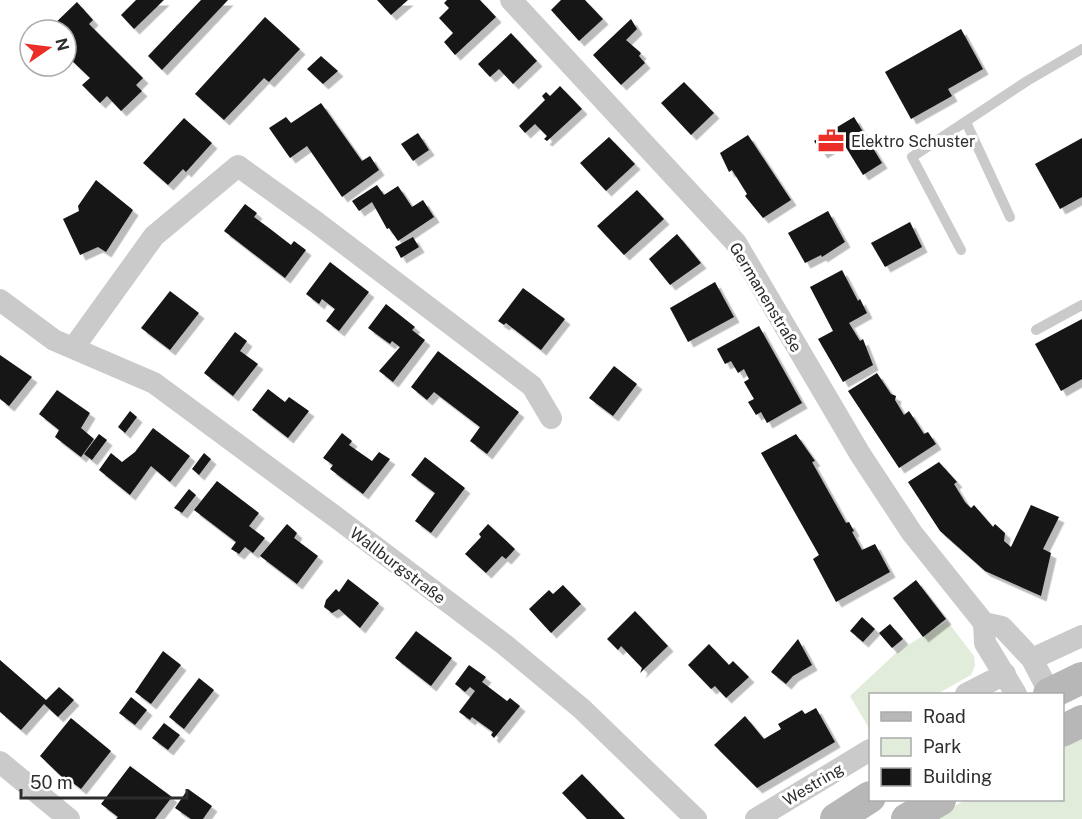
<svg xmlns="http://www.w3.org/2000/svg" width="1082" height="819" font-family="'Public Sans',sans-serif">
<defs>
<filter id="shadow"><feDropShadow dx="5.5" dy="5.5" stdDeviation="0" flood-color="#0004"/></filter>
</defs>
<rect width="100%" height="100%" fill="#fff"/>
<g fill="#e2ecda">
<path d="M947 621 974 656 975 666 971 675 937 694H870V730L850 696 897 652Z"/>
<path d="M1082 736V819H933L965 800H1062L1063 745Z"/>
</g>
<g fill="#141414" filter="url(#shadow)">
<path d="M136 0H164L134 29 121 15Z"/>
<path d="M201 0H228L162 70 148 56Z"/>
<path d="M377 0H408L391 15Z"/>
<path d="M447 0H480L496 17 455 55 444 42 453 33 439 18 449 8 444 3Z"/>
<path d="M561 0H585L603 19 579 41 551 10Z"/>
<path d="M77 2 93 20 89 24 143 78 136 85 142 91 121 111 107 96 100 103 82 85 90 78 66 55V30H48Z"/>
<path d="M265 17 300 49 269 82 264 78 224 120 195 94Z"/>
<path d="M631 19 637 29 626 40 641 53 639 56 645 63 621 85 593 55Z"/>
<path d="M961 29 983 69 948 89 952 96 911 119 885 72Z"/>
<path d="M511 33 537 61 513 84 499 69 490 77 478 64Z"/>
<path d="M321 56 338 71 323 84 307 69Z"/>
<path d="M684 82 714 113 691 135 661 103Z"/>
<path d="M560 86 582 109 547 141 544 139 547 136 535 124 525 133 519 126 545 100 542 96 546 92 550 96Z"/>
<path d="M321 103 362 161 370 156 379 170 342 197 307 146 290 158 269 128 286 117 291 123Z"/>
<path d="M854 117 882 163 863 175 842 141 822 153 814 141Z"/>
<path d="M184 118 212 143 186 172 183 169 168 185 143 163Z"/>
<path d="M418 133 429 150 413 161 401 144Z"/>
<path d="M748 135 791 200 763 218 745 196 747 194 732 170 729 172 720 153Z"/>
<path d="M609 137 635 164 606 191 580 163Z"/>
<path d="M1082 138V197L1060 209 1035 164Z"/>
<path d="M96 180 133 210 106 252 98 247 80 255 63 219 79 211 78 206Z"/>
<path d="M377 185 384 195 398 186 412 207 423 200 434 217 398 241 389 228 387 229 372 202 359 211 352 201Z"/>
<path d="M637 190 664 219 624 255 597 226Z"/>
<path d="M245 204 257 213 254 217 269 228 291 245 294 241 306 250 285 278 224 231Z"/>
<path d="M828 211 845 242 822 257 821 255 805 263 788 233Z"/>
<path d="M910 222 922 247 885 267 871 243Z"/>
<path d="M677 234 701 263 670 285 649 259Z"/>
<path d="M413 237 419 247 401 258 395 247Z"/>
<path d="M330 262 369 292 339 331 326 321 335 309 322 299 319 304 306 294Z"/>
<path d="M842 270 858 301 860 299 867 313 849 323 860 341 863 339 873 365 843 382 818 339 833 331 810 287Z"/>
<path d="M715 282 734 317 688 342 670 308Z"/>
<path d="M523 288 565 319 541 350 506 323 504 325 498 321Z"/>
<path d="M170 291 199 313 170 350 141 328Z"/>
<path d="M386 304 415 327 412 330 425 340 393 382 379 371 400 347 392 341 390 344 368 328Z"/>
<path d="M1082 319V379L1061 391 1035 344Z"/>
<path d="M759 326 802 403 767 423 761 412 756 415 748 402 754 399 744 382 749 379 744 369 738 373 731 361 725 364 717 349Z"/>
<path d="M235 332 247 341 240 351 258 364 233 396 204 373Z"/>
<path d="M438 351 519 412 487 454 470 441 480 427 434 392 427 400 411 387Z"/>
<path d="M0 355 32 377 9 406 0 399Z"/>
<path d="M614 366 637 384 613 416 589 398Z"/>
<path d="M877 373 891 394 896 396 895 400 904 415 909 411 924 434 928 432 936 444 899 468 848 391Z"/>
<path d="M268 389 285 402 289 397 309 411 288 438 252 410Z"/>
<path d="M57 390 90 413 81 428 94 439 81 457 55 437 59 430 39 414Z"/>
<path d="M130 411 137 417 125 433 118 427Z"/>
<path d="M153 428 190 456 170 482 151 466 130 495 99 470 111 453 122 462 135 452Z"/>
<path d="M342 433 352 441 349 445 372 461 379 452 390 459 363 494 330 469 333 465 323 458Z"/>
<path d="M99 434 107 440 92 460 84 454Z"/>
<path d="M796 434 815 461 812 462 846 523 849 522 854 531 852 532 862 550 875 544 890 572 836 602 813 559 819 555 761 453Z"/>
<path d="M204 453 211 459 199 475 192 469Z"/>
<path d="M425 457 465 488 431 533 415 521 435 493 411 475Z"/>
<path d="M939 462 957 482 954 484 965 502 971 508 974 505 993 527 995 524 1005 533 1004 541 1011 547 1031 505 1059 517 1043 549 1051 553 1041 596 985 571 940 531 908 482Z"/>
<path d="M217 481 259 513 249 526 265 538 253 553 245 547 239 554 231 549 236 542 194 510Z"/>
<path d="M189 489 196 495 182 513 174 508Z"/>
<path d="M287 524 297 533 294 538 318 556 297 584 260 556Z"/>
<path d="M488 524 515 549 506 559 502 556 486 573 465 554 481 537 479 534Z"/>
<path d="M348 579 379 603 360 628 339 609 332 613 324 607 326 600 336 589 339 592Z"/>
<path d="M916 580 946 619 923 637 893 598Z"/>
<path d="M563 585 581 604 551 633 529 609 549 590 553 594Z"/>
<path d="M635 611 668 646 640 673 642 668 621 646 618 650 607 639Z"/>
<path d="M862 617 875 629 863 642 850 631Z"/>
<path d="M890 624 903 639 892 648 879 633Z"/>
<path d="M416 631 452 658 431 686 395 658Z"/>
<path d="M798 639 812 665 793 676 786 684 771 672Z"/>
<path d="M709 644 729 665 733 661 749 677 726 698 715 686 711 689 688 665Z"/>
<path d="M163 651 181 665 151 704 135 692Z"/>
<path d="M0 660 46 700 59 687 74 700 58 717 44 704 21 730 0 712Z"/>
<path d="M469 665 486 677 482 682 507 701 510 698 520 706 494 738 491 735 493 732 472 717 470 720 459 712 475 691 470 687 465 692 455 684Z"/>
<path d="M199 678 214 690 184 729 169 717Z"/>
<path d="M131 697 147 710 135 725 119 713Z"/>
<path d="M816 708 835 742 757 788 714 745 745 716 764 739 781 729 778 724 802 710 805 714Z"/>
<path d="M71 718 111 751 81 789 64 776 63 778 40 756Z"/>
<path d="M164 723 180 735 168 750 152 738Z"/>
<path d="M130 766 172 797 155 819H116L118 817 101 804Z"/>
<path d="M582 774 625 819H587L562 793Z"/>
<path d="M188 789 212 806 203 819H191L175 808Z"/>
</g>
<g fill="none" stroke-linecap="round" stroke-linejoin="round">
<g stroke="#cacaca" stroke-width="10">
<path d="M966 122 1010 217"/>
<path d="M961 250 912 157 1027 81 1082 49"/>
<path d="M1036 330 1082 305"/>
</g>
<g stroke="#cacaca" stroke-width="22">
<path d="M511 0 736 243 860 454 912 533 984 623 985 643 1016 694"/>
<path d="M0 300 54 340 154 383 341 521 505 645 582 709 696 819"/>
<path d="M74 347 154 236 238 166 316 222 532 386 551 418"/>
<path d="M984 623 1002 627 1032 659 1050 694"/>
<path d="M1032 659 1082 636"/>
<path d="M966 694 1005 674"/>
<path d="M0 762 69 819"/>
<path d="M756 819 870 750"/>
</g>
<g stroke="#b7b7b7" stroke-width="32">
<path d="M1049 694 1082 678"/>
<path d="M1062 731 1082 721"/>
<path d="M836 819 870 797"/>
<path d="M907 819 940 800"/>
</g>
</g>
<defs>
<g id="office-bare" transform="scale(2.07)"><path d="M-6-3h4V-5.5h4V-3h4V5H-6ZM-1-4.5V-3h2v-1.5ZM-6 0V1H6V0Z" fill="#ec2e28" stroke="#fff" stroke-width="2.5" paint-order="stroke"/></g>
</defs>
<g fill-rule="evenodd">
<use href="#office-bare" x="831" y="141"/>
</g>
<g text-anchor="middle" stroke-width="6" stroke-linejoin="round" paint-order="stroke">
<g font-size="16" fill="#2d2d2d" stroke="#fff" text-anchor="start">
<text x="851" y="147">Elektro Schuster</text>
</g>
<g font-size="16" fill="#2d2d2d" stroke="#fff">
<text transform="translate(766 297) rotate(59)" y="6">Germanenstraße</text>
<text transform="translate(398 565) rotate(37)" y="6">Wallburgstraße</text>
<text transform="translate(813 784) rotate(-31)" y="6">Westring</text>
</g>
</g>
<rect x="869" y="693" width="195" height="108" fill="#ffffff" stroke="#ababab" stroke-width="1.5"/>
<rect x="881" y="712" width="30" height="9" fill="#b7b7b7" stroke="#ababab" stroke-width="1.5"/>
<text x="923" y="723" font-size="18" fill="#2d2d2d">Road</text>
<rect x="881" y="738" width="30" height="18" fill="#e2ecda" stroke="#ababab" stroke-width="1.5"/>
<text x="923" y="753" font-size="18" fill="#2d2d2d">Park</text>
<rect x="881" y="768" width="30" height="18" fill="#141414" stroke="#ababab" stroke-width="1.5"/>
<text x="923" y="783" font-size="18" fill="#2d2d2d">Building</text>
<g transform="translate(48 48) rotate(76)"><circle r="28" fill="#ffffff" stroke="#ababab" stroke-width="1.5"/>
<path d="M0-4.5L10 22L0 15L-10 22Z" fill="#ec2e28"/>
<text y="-9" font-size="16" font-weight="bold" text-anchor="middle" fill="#2d2d2d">N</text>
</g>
<path d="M21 789v9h166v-9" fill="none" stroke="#2d2d2d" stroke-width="3"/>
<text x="30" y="789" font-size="18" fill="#2d2d2d" stroke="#ffffff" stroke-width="4.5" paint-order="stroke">50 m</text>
</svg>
